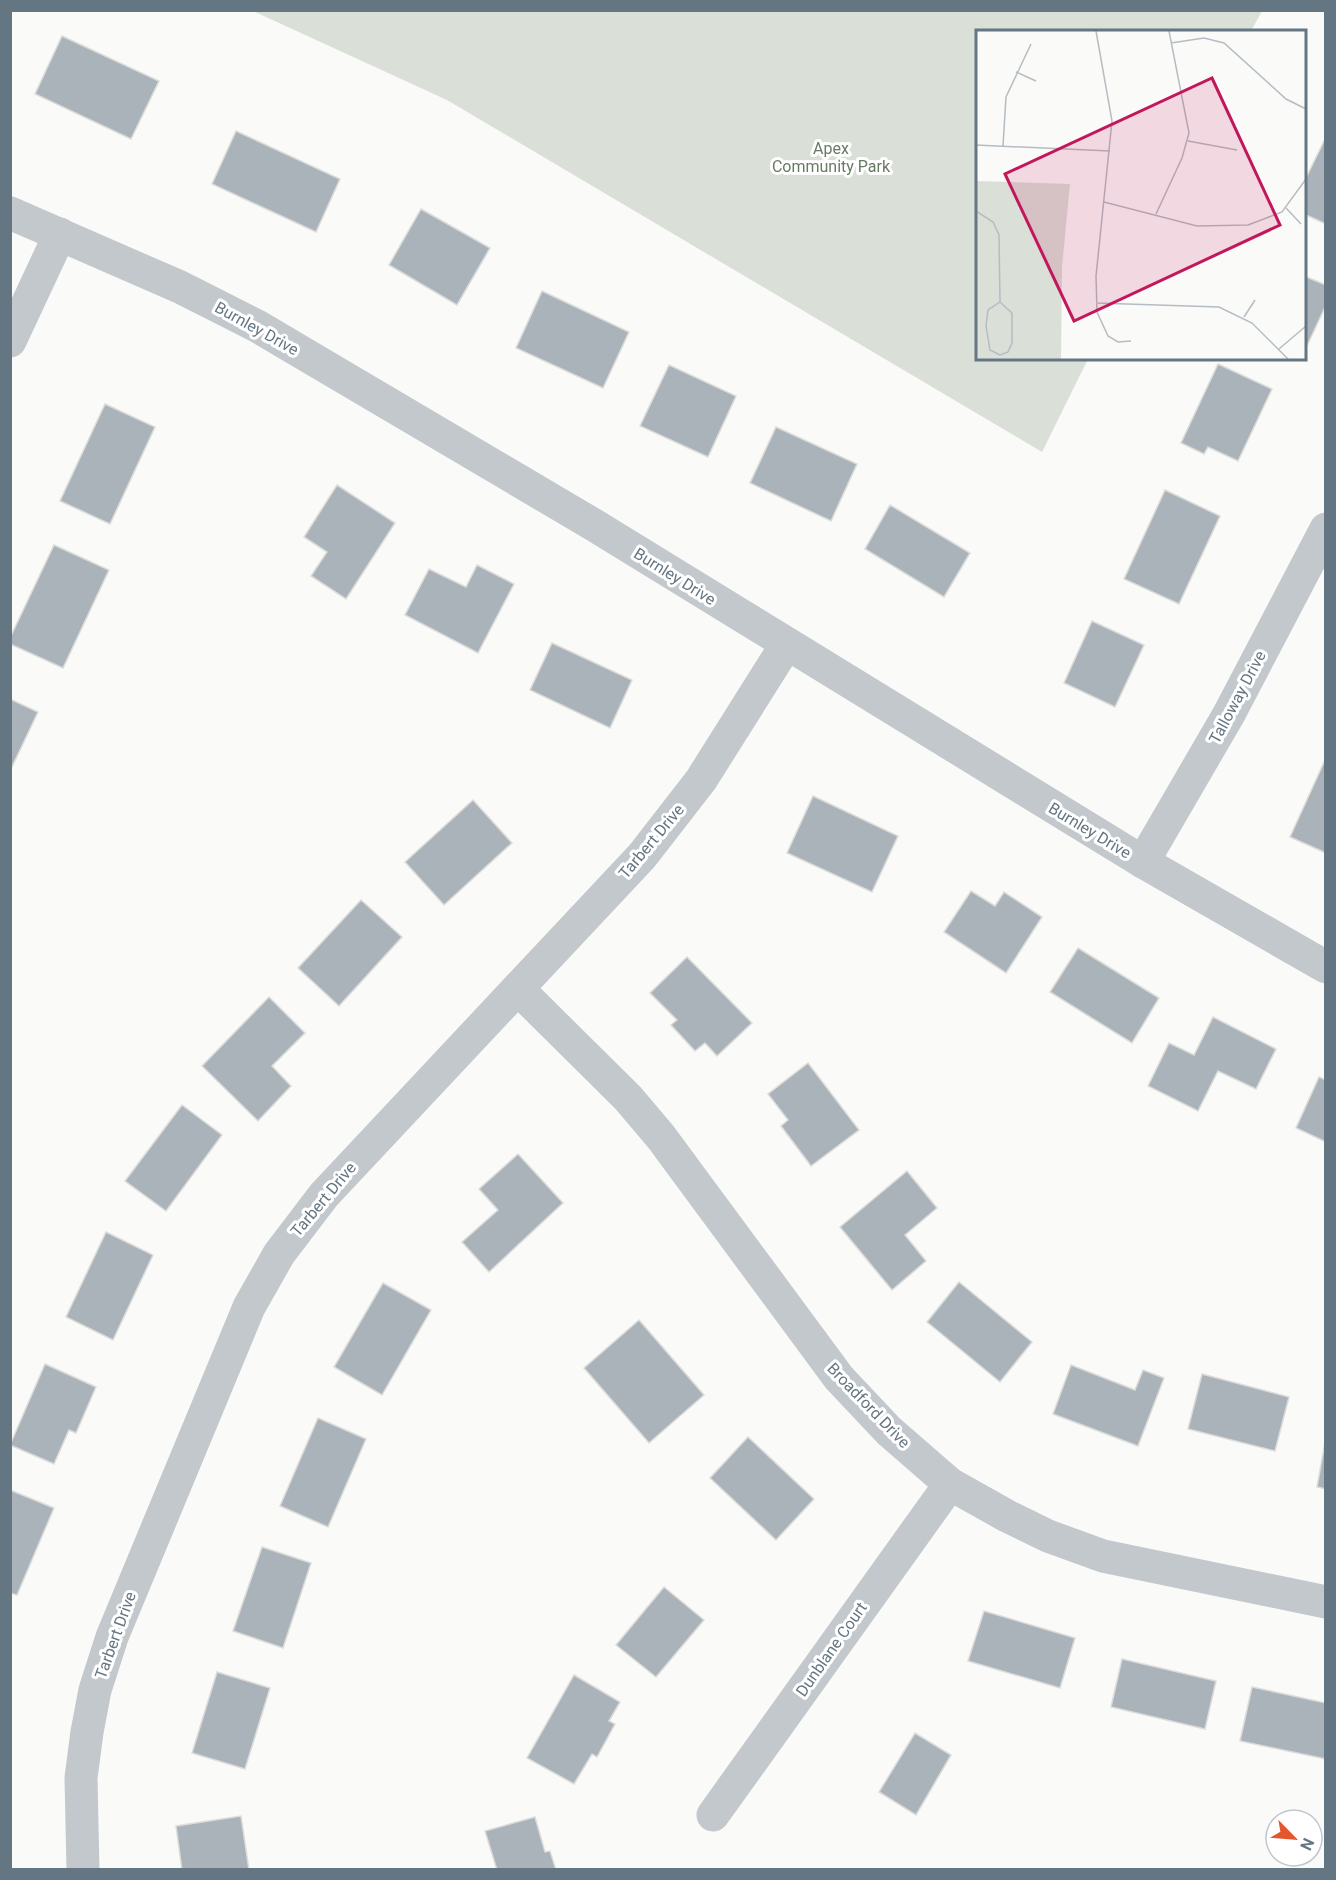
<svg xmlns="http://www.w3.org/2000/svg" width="1336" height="1880" font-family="Roboto,sans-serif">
<rect width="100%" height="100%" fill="#fafaf8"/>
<path fill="#dadfd7" d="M253 11H1262L1251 31 978 32V358L1088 359 1042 452 447 100Z"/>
<g fill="#aab3b9" stroke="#dcdcda" stroke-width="1.5">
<path d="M62 36 159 81 131 139 35 94Z"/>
<path d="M236 131 340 179 316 232 212 184Z"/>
<path d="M1326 137V224L1304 214V182Z"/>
<path d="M421 209 490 248 457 305 389 265Z"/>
<path d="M1304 276 1326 285V305L1305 350Z"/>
<path d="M542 291 629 332 603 388 516 348Z"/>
<path d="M1218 364 1272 389 1238 461 1208 447 1204 454 1181 443Z"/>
<path d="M669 365 736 396 708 457 640 426Z"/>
<path d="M105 404 155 427 110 524 60 501Z"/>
<path d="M776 427 857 464 831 521 750 483Z"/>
<path d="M337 485 395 523 346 599 311 576 327 552 304 537Z"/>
<path d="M1165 490 1220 516 1179 604 1124 579Z"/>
<path d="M890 505 970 553 944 597 865 549Z"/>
<path d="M54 545 109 570 63 668 10 644V638Z"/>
<path d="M477 565 514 584 478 653 405 615 429 569 466 587Z"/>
<path d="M1092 621 1144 645 1115 707 1064 683Z"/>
<path d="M552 643 632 680 610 728 530 690Z"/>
<path d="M10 699 38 712 10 771Z"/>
<path d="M1325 760H1326V853L1290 837Z"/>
<path d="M813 796 898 836 872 892 787 853Z"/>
<path d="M473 800 512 843 444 905 405 862Z"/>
<path d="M971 891 995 906 1004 892 1042 917 1006 973 944 932Z"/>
<path d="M361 900 402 937 339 1006 298 968Z"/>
<path d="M1078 948 1159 998 1132 1043 1050 992Z"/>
<path d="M687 957 752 1023 717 1056 705 1043 695 1051 671 1025 677 1020 650 993Z"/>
<path d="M269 997 305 1033 272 1066 291 1086 258 1121 202 1066Z"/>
<path d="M1213 1017 1276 1049 1256 1089 1218 1071 1198 1111 1148 1086 1169 1043 1194 1055Z"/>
<path d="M808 1063 859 1130 811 1166 781 1126 788 1120 768 1094Z"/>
<path d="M1319 1077 1326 1080V1142L1296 1128Z"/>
<path d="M182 1105 222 1135 166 1211 125 1181Z"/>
<path d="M518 1154 563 1203 489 1272 462 1242 498 1210 479 1189Z"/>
<path d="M907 1171 937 1208 905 1235 926 1261 892 1290 840 1227Z"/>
<path d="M106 1232 153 1255 113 1340 66 1317Z"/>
<path d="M959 1282 1032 1342 1000 1382 927 1322Z"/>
<path d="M383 1283 431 1310 382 1395 334 1367Z"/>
<path d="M639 1320 704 1395 649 1443 584 1368Z"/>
<path d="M45 1364 96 1387 76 1433 69 1430 54 1464 10 1445Z"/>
<path d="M1071 1365 1135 1390 1143 1370 1164 1378 1138 1446 1053 1414Z"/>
<path d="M1202 1374 1289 1397 1275 1451 1188 1429Z"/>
<path d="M318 1418 366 1439 328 1527 280 1506Z"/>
<path d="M748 1437 814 1499 776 1540 710 1478Z"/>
<path d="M1326 1437V1489L1317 1487Z"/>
<path d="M10 1490 54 1508 17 1595 10 1593Z"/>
<path d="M262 1547 311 1563 283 1648 233 1631Z"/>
<path d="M664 1587 704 1620 656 1677 616 1645Z"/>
<path d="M984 1611 1075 1638 1060 1688 968 1661Z"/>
<path d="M1122 1659 1216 1681 1205 1729 1111 1707Z"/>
<path d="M217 1672 270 1688 245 1769 192 1753Z"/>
<path d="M574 1675 620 1702 609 1721 615 1724 597 1757 592 1754 574 1784 527 1758Z"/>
<path d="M1252 1687 1326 1703V1759L1240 1741Z"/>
<path d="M915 1733 951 1755 916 1815 879 1792Z"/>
<path d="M241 1816 249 1870H182L176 1826Z"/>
<path d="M535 1817 545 1852 550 1851 556 1870H497L485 1831Z"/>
</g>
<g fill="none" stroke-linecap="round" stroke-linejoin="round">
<g stroke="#c3c8cc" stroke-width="33">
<path d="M10 213 180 287 257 326 594 525 1143 862 1326 967"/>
<path d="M10 341 60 234"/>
<path d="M1143 862 1229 714 1326 529"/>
<path d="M518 989 628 1098 661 1137 839 1378 889 1431 950 1484 1007 1516 1048 1536 1103 1556 1326 1602"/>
<path d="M713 1815 950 1484"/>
<path d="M83 1870 81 1778 87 1732 95 1690 112 1637 249 1307 279 1254 324 1195 642 856 701 780 786 645"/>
</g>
</g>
<g text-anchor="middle" stroke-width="6" stroke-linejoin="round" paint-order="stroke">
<g font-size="16" fill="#687a64" stroke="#fff">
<text x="831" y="154">Apex<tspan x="831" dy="18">Community Park</tspan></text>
</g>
<g font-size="16" fill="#657683" stroke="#fff">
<text transform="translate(257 328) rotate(29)" y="6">Burnley Drive</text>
<text transform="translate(675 576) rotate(32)" y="6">Burnley Drive</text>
<text transform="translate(1237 697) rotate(-62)" y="6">Talloway Drive</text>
<text transform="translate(1090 830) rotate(31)" y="6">Burnley Drive</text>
<text transform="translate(651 841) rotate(-50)" y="6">Tarbert Drive</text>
<text transform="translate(323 1199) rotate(-50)" y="6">Tarbert Drive</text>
<text transform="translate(869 1405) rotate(46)" y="6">Broadford Drive</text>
<text transform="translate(115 1635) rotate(-70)" y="6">Tarbert Drive</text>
<text transform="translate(831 1649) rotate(-55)" y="6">Dunblane Court</text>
</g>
</g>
<g transform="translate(976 30)">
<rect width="330" height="330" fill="#fafaf8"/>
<path d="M0 151 94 154 86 237 85 329H0Z" fill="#dadfd7"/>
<path fill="none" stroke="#b5bdc2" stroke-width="1.5" d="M120 1 136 91 120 246 121 282 132 306 142 312 155 311M195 13 228 8 248 13 310 69 330 79M40 42 60 51M212 111 261 120M0 115 134 121M27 116 30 67 55 14M128 172 221 196 272 195 306 182 330 149M310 178 325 194M0 181 17 192 23 205 24 272M180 184 206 128 213 103 193 1M24 272 36 283V313L32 322 24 325 14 320 10 296 12 280ZM120 273 243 277 276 293 312 329M268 287 279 270M303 319 330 296"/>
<path fill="#c2185b" fill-opacity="0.15" stroke="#c2185b" stroke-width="3" d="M236 48 304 195 98 291 29 144Z"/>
<rect width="330" height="330" fill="none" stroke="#657683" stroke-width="3"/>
</g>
<rect width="1336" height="1880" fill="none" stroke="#657683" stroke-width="24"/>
<g transform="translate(1294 1838) rotate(115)"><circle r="28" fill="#ffffff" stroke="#c1c8cd" stroke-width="1.5"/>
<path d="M0-4.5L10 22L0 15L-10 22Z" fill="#e4572e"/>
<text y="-9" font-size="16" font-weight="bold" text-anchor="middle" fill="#657683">N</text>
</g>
</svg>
